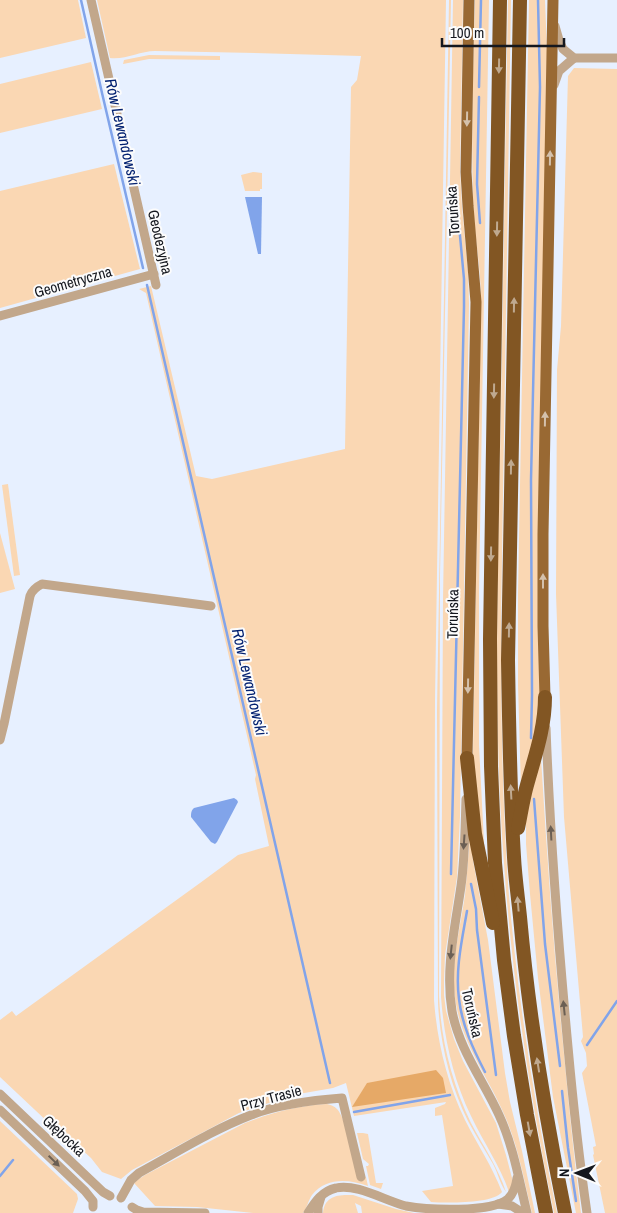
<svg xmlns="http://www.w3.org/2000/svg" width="617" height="1213" font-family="'Archivo Narrow',sans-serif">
<rect width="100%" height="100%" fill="#e7f0ff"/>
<g fill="#fad7b3">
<path d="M0 0H78L86 38 0 58Z"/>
<path d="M97 0H446L435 700 434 1000C437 1041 447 1083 465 1120 477 1144 492 1166 502 1192 493 1204 446 1203 431 1202L422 1191 453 1186 442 1115 435 1116V1108L445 1104 446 1102 354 1116 346 1083 333 1088 293 1095 239 1113 132 1170 121 1179 102 1172 91 1158 80 1148 66 1135 52 1126 0 1077V1020L12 1011 16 1016 200 883 238 855 269 846 255 779 256 775 146 293 139 289 151 286 196 476 212 479 345 449 351 87 357 80 361 56C292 54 224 52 155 51 140 51 125 60 110 58Z"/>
<path d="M449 0H451L440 575 439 996C441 1041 452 1083 471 1123 483 1146 498 1167 506 1192 500 1184 498 1173 493 1164 485 1150 476 1136 468 1121 450 1085 440 1043 438 1003L437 711Z"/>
<path d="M453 0H463L460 170 462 207 468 271 469 304 460 816 457 877 445 955 444 981V995L446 1011 454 1039 463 1061 496 1123 506 1155 512 1178V1184L509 1192C500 1165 483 1142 471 1116 453 1079 444 1038 441 997L443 600Z"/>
<path d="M475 0H489L479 592V745L485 862 474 777 473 753 481 301C481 267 474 235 473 202 471 135 473 67 475 0Z"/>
<path d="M508 0H511L501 619C501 707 502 795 508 884 517 994 534 1104 557 1213H554C529 1093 511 972 503 850 494 720 497 589 500 459 503 306 505 153 508 0Z"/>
<path d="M529 0H545L547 52 540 710 521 789 518 685V593Z"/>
<path d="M149 55 220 56V60L149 59 123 64 124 60Z"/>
<path d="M91 62 102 109 0 133V84Z"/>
<path d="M574 68 617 69V1213H605L593 1155 594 1154 593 1147 596 1146 582 1073 587 1066 586 1053 581 1041 583 1037 564 817 556 594 557 370 561 326 568 76Z"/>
<path d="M114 164 140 269 0 308V191Z"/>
<path d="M253 172 262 173V189H260V191H245L241 175Z"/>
<path d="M8 484 20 575 14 576 2 485Z"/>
<path d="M0 533 15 589 0 593Z"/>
<path d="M541 758C547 857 554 955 564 1054 569 1107 574 1160 581 1213H576L553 1097 538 978 530 894 526 844V814Z"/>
<path d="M470 830 473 861 488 940 505 1073 510 1102 522 1151 535 1213H532C524 1180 518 1145 504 1114 488 1077 463 1045 456 1004 449 968 460 930 465 895 467 873 469 852 470 830Z"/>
<path d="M327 1104C331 1105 334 1106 337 1109 346 1118 355 1164 358 1178L366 1177 368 1186C349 1179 326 1177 312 1195 308 1201 307 1208 303 1213H253L197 1207 155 1206 134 1183 139 1179 145 1175 245 1123C271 1113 299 1105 327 1104Z"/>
<path d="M0 1121 77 1194 78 1199 73 1213H0Z"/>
<path d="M357 1133H363L368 1134 376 1183H383L381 1189 370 1185 366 1166H368L369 1164 363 1159Z"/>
<path d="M347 1195H353L396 1209 414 1213H362L361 1206 355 1203 358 1213H323C324 1199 334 1195 347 1195Z"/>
</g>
<path fill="#e6a967" d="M436 1070 443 1078 446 1093 352 1107 367 1083Z"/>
<g fill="#81a4ea">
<path d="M245 197H262L261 254H258Z"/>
<path d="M234 798 237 800 238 802 217 842 215 844 211 842 191 817C191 813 191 811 194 808Z"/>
</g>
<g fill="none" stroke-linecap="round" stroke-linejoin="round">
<g stroke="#81a4ea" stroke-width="2.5">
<path d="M81 0 102 93 143 268"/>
<path d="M479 87 481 0"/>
<path d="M479 97 477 184 480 223"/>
<path d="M147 285 330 1083"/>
<path d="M531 738 532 695 531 480 540 87 538 0"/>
<path d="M534 799 545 944 560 1066"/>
<path d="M451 874 464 307V279L459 225"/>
<path d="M471 884 476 909 477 930 496 1075"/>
<path d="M467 911C462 940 455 970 459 999 462 1025 473 1049 485 1072"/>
<path d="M587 1045 617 1001"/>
<path d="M562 1091 568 1148 576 1201"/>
<path d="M354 1112 450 1095"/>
<path d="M0 1176 13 1160"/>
</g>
<g stroke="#c2a78b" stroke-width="9">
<path d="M91 0 156 285"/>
<path d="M555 26 559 40 563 49 574 58H617"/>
<path d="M554 85 559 71 574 58"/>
<path d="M0 316 154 274"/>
<path d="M546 728C550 834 558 940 568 1047 573 1102 579 1158 587 1213"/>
<path d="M0 740 4 724 30 596C32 590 36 587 42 584L211 606"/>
<path d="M466 799C465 828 465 858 461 886 455 928 445 969 452 1011 459 1049 483 1080 499 1115 513 1145 519 1180 527 1213"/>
<path d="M0 1094 103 1192 110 1196"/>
<path d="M0 1110 85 1191 93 1201V1207"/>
<path d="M121 1198 131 1180 139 1173C176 1153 212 1130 251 1115 276 1105 315 1100 342 1098L361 1177"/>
<path d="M498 1204 512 1206 523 1213"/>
<path d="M132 1207 137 1210 143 1212 205 1213"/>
<path d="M308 1213C315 1202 322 1191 336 1188 356 1183 386 1201 406 1206 428 1210 491 1213 508 1199 514 1193 516 1186 517 1178"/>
<path d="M318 1213V1207L321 1197"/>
</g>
<g stroke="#996933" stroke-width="11">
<path d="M545 697 543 626V534L553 0"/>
<path d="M467 758 476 302 468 206 466 172 469 0"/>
</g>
<g stroke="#825623" stroke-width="14">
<path d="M500 0 490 639 491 766 495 863 504 960 514 1036 527 1115 546 1213"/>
<path d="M520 0 508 660C509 726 510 792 514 857 515 877 518 897 520 917 529 1017 545 1115 565 1213"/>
<path d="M467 758 475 834 493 923"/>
<path d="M518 828C521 814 523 799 527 785 535 756 545 728 545 697"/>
</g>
</g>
<defs><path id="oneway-solid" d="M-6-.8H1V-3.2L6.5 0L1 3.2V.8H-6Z" transform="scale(1.25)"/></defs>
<g fill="#bfa990">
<use href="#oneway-solid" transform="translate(499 66) rotate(91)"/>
<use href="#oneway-solid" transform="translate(497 229) rotate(91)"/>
<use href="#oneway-solid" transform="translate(514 305) rotate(-89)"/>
<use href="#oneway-solid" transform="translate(494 391) rotate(91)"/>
<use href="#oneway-solid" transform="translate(511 467) rotate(-89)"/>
<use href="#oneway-solid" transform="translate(491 554) rotate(91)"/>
<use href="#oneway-solid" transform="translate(509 630) rotate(-89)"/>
<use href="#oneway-solid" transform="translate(511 792) rotate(-93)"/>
<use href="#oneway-solid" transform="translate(518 904) rotate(-95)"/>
<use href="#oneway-solid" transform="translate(538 1065) rotate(-99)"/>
<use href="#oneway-solid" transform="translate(529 1129) rotate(80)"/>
</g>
<g fill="#d4c1ac">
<use href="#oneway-solid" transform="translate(467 119) rotate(91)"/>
<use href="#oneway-solid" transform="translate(550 158) rotate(-89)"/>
<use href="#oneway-solid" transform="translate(545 419) rotate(-89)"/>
<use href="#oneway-solid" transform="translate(543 581) rotate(-90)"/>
<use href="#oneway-solid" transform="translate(468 686) rotate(91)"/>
</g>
<g fill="#6b5f54">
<use href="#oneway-solid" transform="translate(551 833) rotate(-93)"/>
<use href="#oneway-solid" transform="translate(464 842) rotate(94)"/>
<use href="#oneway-solid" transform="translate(451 952) rotate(96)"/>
<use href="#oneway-solid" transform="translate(564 1008) rotate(-96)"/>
<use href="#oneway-solid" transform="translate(54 1161) rotate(44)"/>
</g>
<g text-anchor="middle" stroke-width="4" stroke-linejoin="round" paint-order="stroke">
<g font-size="15" fill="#14171e" stroke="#fcfcfc">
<text transform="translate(453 211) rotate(-94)" y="5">Toruńska</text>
<text transform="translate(160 242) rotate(77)" y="5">Geodezyjna</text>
<text transform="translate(73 282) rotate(-16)" y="5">Geometryczna</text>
<text transform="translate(453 614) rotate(-89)" y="5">Toruńska</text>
<text transform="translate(472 1013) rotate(77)" y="5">Toruńska</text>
<text transform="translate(271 1098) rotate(-15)" y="5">Przy Trasie</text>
<text transform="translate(64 1136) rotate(43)" y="5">Głębocka</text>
</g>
<g font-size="16" font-style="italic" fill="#042271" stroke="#fcfcfc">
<text transform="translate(123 132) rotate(77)" y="6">Rów Lewandowski</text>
<text transform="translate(250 682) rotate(77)" y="6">Rów Lewandowski</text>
</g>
</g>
<g transform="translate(577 1173) rotate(271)" stroke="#fcfcfc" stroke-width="4" paint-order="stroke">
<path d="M0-4L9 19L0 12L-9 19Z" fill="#14171e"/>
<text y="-8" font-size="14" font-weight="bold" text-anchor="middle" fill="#14171e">N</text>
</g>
<path d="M442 38v8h122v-8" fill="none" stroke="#14171e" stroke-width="2.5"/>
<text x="450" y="38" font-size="15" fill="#14171e" stroke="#fcfcfc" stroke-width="4" paint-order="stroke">100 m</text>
</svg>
